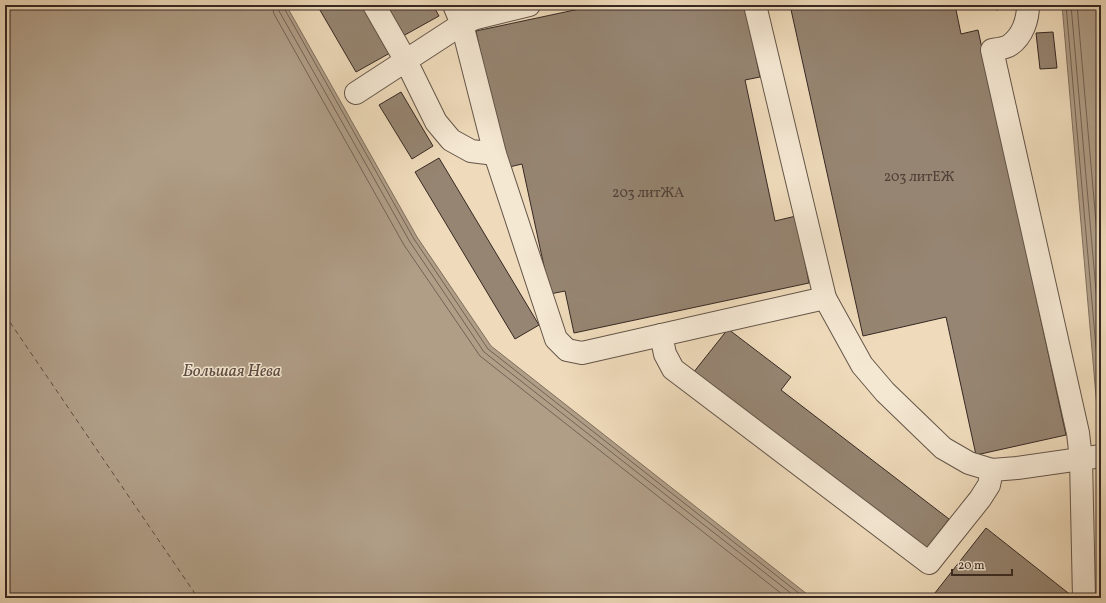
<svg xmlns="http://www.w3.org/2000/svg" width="1106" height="603" font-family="Vollkorn,serif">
<rect width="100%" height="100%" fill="#efdbbb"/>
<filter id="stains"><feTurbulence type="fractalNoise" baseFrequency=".005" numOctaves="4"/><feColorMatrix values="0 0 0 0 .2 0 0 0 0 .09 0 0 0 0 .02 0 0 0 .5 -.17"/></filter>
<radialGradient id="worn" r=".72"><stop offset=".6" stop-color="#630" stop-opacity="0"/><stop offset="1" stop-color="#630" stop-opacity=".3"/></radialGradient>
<g fill="#b09e87" stroke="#7f6f5f">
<path d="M5 5H286L417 237 491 346 812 598H5Z"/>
<path d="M1062 5H1101V453L1100 442Z"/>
</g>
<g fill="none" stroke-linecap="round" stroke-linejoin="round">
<g stroke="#736355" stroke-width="1">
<path d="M272 5 274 14 404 245 480 356 787 598"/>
<path d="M278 5 279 11 410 242 484 352 797 598"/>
<path d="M283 5 284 8 414 239 488 349 805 598"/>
<path d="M1066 5 1101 405"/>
<path d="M1071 5 1101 348"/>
<path d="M1077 5 1101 280"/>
</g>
<path stroke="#5b4b41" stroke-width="1" stroke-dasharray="5 4" stroke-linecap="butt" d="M5 315 198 598"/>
</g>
<g fill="#968572" stroke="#362823">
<path d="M317 5H362L390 53 356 72Z"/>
<path d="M386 5H433L439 16 403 36Z"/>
<path d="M598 5H745L760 77 745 80 775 221 796 216 809 283 574 333 565 291 550 294 522 164 505 168 476 31Z"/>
<path d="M790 5H955L961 34 978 30 1066 435 976 455 946 317 863 336Z"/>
<path d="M995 5H1020L996 10Z"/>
<path d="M1053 32 1057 68 1040 69 1036 33Z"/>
<path d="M401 92 433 146 412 159 379 105Z"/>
<path d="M439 158 539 325 515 339 415 172Z"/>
<path d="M728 329 791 377 781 390 949 519 924 552 693 373Z"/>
<path d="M986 528 1072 596 1070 598H931Z"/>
</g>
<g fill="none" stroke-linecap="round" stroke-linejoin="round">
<g stroke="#645549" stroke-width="24">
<g id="minor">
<path d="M374 5 406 61 436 122 451 140 471 151 495 154"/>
<path d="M454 5 462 24 495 154 556 339 567 350 582 353 825 298"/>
<path d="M755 5 825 298 862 365 885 392 943 448 969 463 992 470 1017 468 1101 456"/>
<path d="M1028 5C1028 19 1023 36 1010 45 1006 48 998 49 992 50L1078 433 1081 459 1084 598"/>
<path d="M356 93 462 24 476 18 529 5"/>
<path d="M661 335 665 354 673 369 929 563 980 499 989 485 992 470"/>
</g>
</g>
<use href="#minor" stroke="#f5e8d3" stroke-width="22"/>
</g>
<g text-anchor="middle" stroke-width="3" stroke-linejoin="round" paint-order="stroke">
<g font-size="14" fill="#4e3f37">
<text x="919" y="181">203 литЕЖ</text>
<text x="648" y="197">203 литЖА</text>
</g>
<g font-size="17" font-style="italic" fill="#5b4b41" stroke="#f5e8d3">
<text x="232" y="376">Большая Нева</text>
</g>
</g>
<rect width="1106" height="603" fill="none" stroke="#efdbbb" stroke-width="20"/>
<rect x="6" y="6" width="1094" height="591" fill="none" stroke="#362823" stroke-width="2"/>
<rect x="10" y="10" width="1086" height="583" fill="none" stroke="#362823"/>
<path d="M952 569v6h60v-6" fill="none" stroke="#362823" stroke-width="2"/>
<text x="958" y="569" font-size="12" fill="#362823" stroke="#f5e8d3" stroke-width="3" paint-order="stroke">20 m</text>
<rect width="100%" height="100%" filter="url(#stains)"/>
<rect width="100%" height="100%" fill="url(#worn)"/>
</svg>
